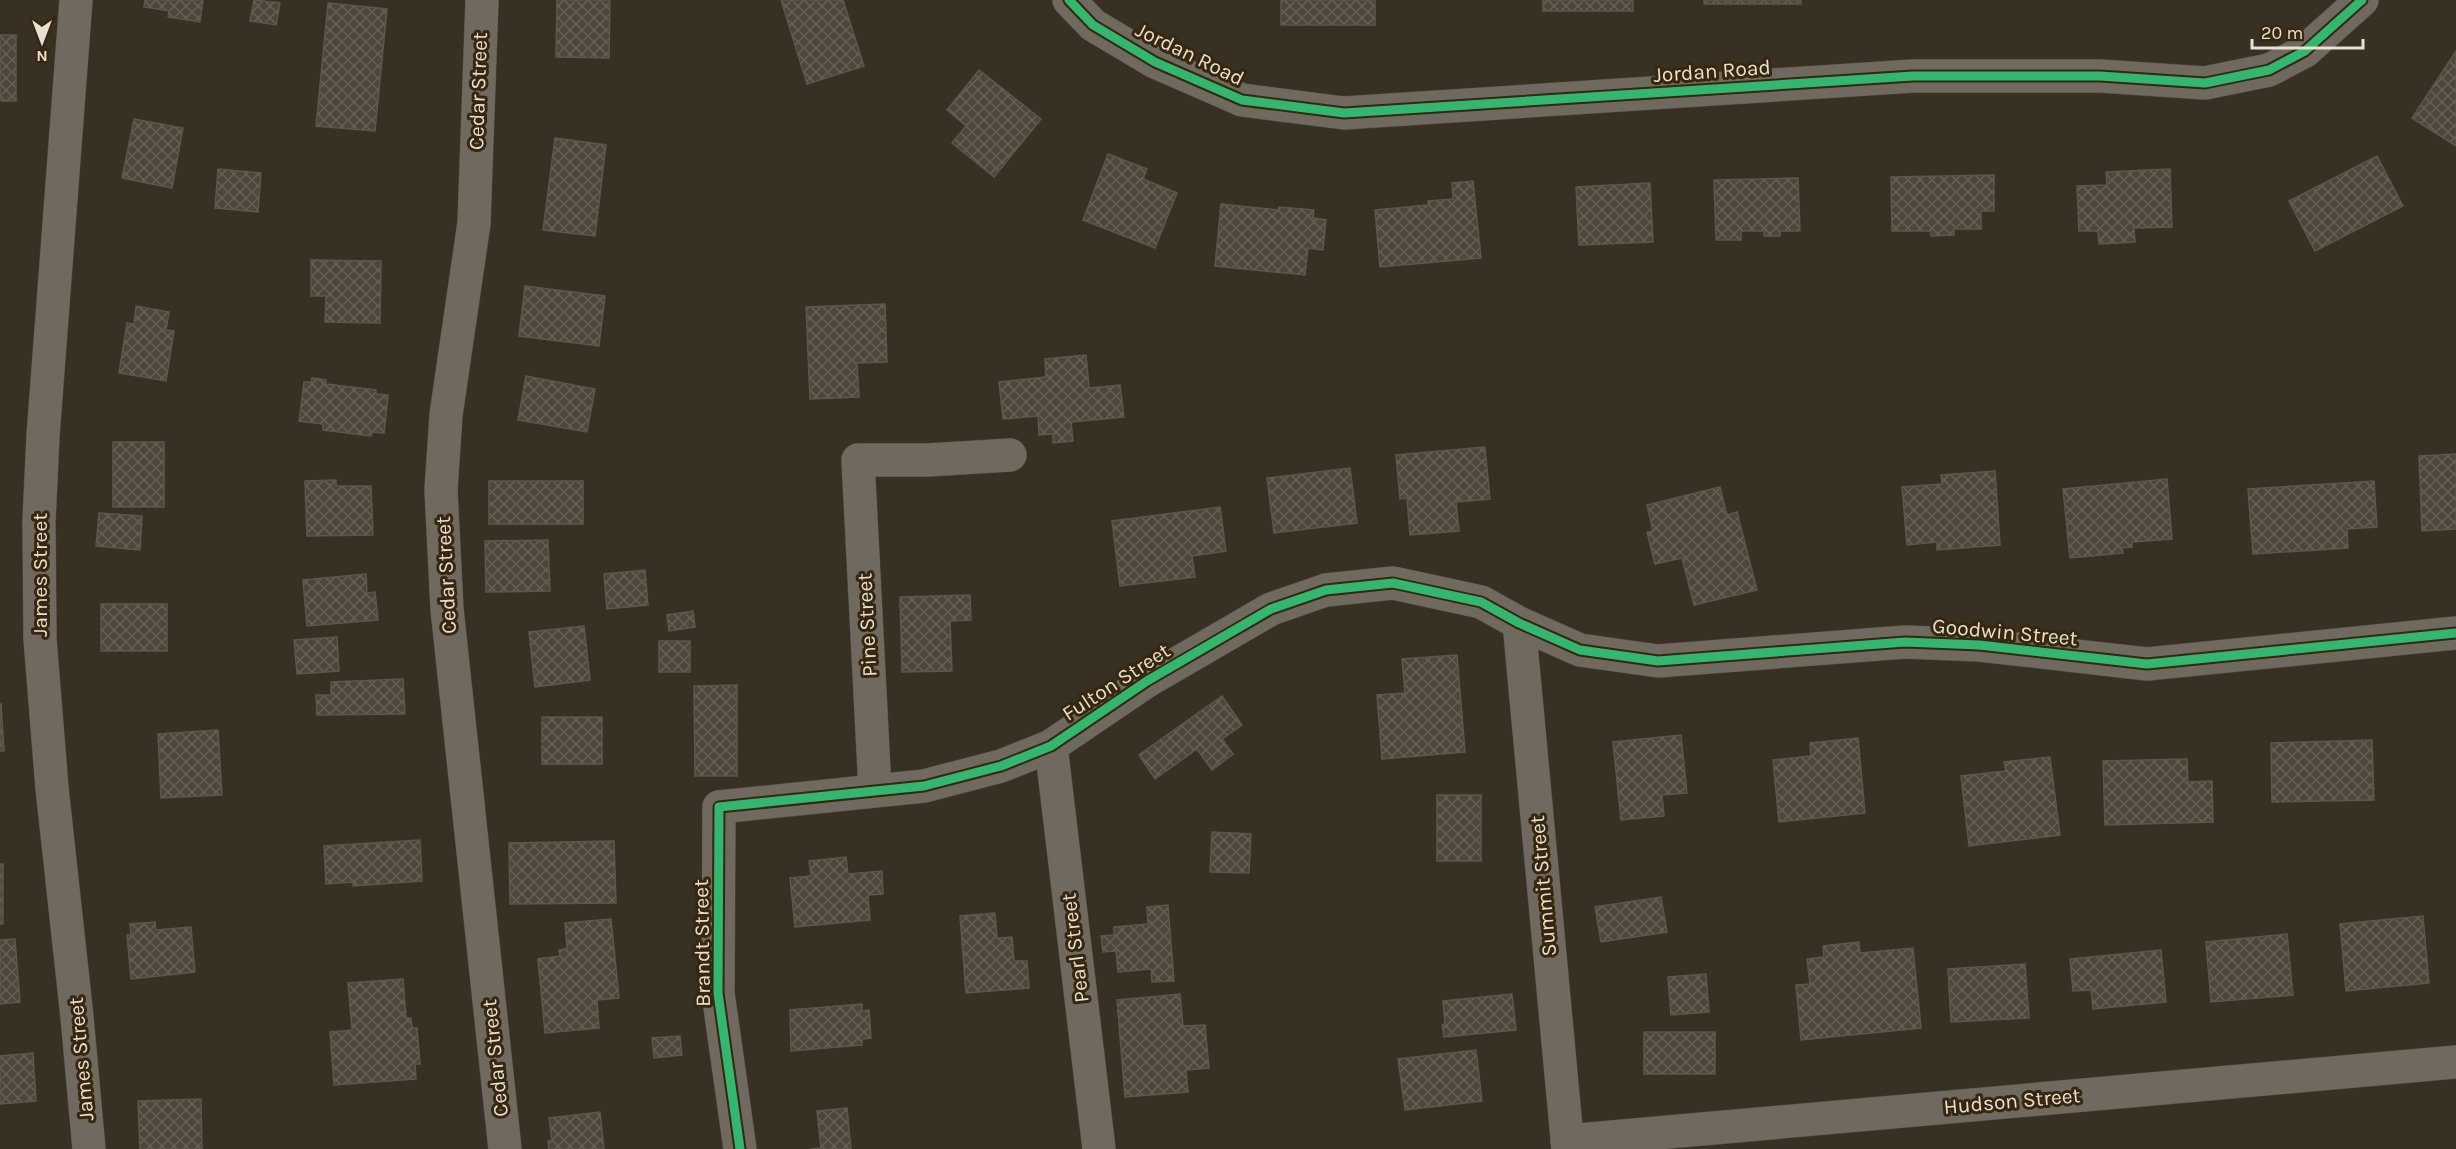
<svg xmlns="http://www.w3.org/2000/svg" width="2456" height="1149" font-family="Karla,sans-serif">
<defs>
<pattern id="building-cross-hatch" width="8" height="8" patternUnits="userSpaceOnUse" patternTransform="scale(1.5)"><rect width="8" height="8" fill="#4d463c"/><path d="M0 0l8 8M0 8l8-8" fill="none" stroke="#676057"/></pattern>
</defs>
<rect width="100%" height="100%" fill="#383023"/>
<g fill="url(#building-cross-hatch)" stroke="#5d564b" stroke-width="1.5">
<path d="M145 0H203L200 22 168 17 169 11 144 7Z"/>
<path d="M254 0 280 3 276 25 250 21Z"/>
<path d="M557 0H610L609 58 556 57Z"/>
<path d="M781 0H843L864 66 807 84Z"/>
<rect x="1281" y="0" width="94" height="25"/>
<rect x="1543" y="0" width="90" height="11"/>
<rect x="1704" y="0" width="97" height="4"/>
<path d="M328 3 387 9 375 131 316 126Z"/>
<rect x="0" y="35" width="16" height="66"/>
<path d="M2456 51V146L2412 118Z"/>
<path d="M979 70 1041 119 994 177 952 143 966 126 947 110Z"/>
<path d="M134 119 183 128 172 188 122 178Z"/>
<path d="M555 138 606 145 595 236 543 230Z"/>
<path d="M1108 154 1147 169 1143 179 1177 193 1155 248 1083 220Z"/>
<path d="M2377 156 2403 206 2315 251 2289 201Z"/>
<path d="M218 169 261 173 258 212 215 208Z"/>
<path d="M2170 169 2172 227 2134 228 2135 242 2099 244 2098 231H2079L2077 186 2107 185 2106 172Z"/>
<path d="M1994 175V211H1981V229H1954V235L1931 236V231H1892L1891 177Z"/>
<path d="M1798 178 1800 231H1780V236H1764V231H1741V240H1716L1714 180Z"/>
<path d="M1473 181 1481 258 1380 267 1375 210 1428 205V201L1453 199 1452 183Z"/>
<path d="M1650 183 1653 242 1579 245 1576 187Z"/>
<path d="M1221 204 1278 210 1279 207 1314 210 1313 218 1326 220 1323 250 1308 248 1305 275 1215 266Z"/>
<path d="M311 260 381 261 380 323 325 322 326 296H311Z"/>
<path d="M525 286 605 296 599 346 519 336Z"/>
<path d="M885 304 887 362 857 363 859 397 810 399 806 307Z"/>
<path d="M136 306 169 312 166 330 174 331 166 381 119 373 127 323 134 324Z"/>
<path d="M1086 355 1089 388 1120 385 1124 417 1071 422 1073 441 1053 443V434L1039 435 1038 416 1003 419 999 382 1046 377 1045 359Z"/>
<path d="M526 376 595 389 587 432 518 420Z"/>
<path d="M312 378 326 380V384L376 390V394L388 395 384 433 372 432 371 436 323 430V424L299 421 304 382H311Z"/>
<rect x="113" y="442" width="51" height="65"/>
<path d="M1485 447 1490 499 1456 502 1459 531 1410 535 1407 498 1400 499 1396 455Z"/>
<path d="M2456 454V529L2422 531 2419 456Z"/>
<path d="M1350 468 1357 523 1274 533 1267 478Z"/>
<path d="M1995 471 2000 545 1937 550V542L1907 545 1902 487 1942 484 1941 475Z"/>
<path d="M2167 479 2172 539 2132 542V547L2122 548 2123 553 2070 558 2063 489Z"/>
<path d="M336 480V486H371L373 535 307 536 305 481Z"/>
<rect x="489" y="481" width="94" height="43"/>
<path d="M2374 481 2377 527 2347 529 2348 548 2253 554 2248 489Z"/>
<path d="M1720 487 1727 515 1737 512 1757 590 1694 605 1682 558 1655 564 1647 532 1653 531 1647 505Z"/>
<path d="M1220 507 1226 551 1192 556 1195 577 1120 586 1112 521Z"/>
<path d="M99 513 142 516 140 550 96 546Z"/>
<path d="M548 540 550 591 486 592 485 541Z"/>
<path d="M645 570 648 605 607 609 604 574Z"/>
<path d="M366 574 367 593 375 592 378 620 307 626 303 580Z"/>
<path d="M970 595 971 620 950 621 952 671 902 672 900 597Z"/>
<rect x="101" y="604" width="66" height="47"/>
<path d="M693 611 695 627 669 631 667 615Z"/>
<path d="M584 626 590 680 535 687 529 632Z"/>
<path d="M337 637 339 671 297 674 294 640Z"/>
<rect x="659" y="641" width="31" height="31"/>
<path d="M1457 655 1465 752 1382 759 1377 695 1405 693 1402 659Z"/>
<path d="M403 679 405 714 317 715 316 695H331V682Z"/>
<path d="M737 685V776H695L694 686Z"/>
<path d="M1222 696 1242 725 1222 739 1233 754 1212 770 1197 749 1155 779 1139 755Z"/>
<path d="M1 704 4 751H0V705Z"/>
<rect x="542" y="717" width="60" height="47"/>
<path d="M218 730 222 795 161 798 158 734Z"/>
<path d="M1681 735 1687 793 1662 795 1664 816 1621 820 1613 742Z"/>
<path d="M1858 738 1865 813 1779 822 1773 760 1811 756 1810 743Z"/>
<path d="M2372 740 2374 800 2272 802 2271 743Z"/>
<path d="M2050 757 2060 835 1969 846 1961 776 2006 771 2004 762Z"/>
<path d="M2187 759 2188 782 2212 781 2213 822 2105 825 2103 761Z"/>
<rect x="1437" y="795" width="44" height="66"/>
<path d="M1212 832 1251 834 1249 873 1210 872Z"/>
<path d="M420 840 422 881 353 886V882L326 884 324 846Z"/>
<path d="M614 841 616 903 510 904 509 843Z"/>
<path d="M846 857 848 874 882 871 883 894 868 895 870 920 795 927 790 878 811 876 809 861Z"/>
<rect x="0" y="864" width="3" height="60"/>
<path d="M1661 897 1667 932 1601 942 1595 907Z"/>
<path d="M1168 905 1174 981 1152 982 1151 969 1118 972 1116 951 1103 952 1101 936 1114 935V927L1148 924 1147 907Z"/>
<path d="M995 913 997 938 1012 937 1014 961H1027L1029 988 966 993 960 916Z"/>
<path d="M2423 916 2429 983 2346 991 2340 924Z"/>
<path d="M611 919 619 998 597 1000 599 1028 545 1033 538 959 560 956 559 950 567 948 565 923Z"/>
<path d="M155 922 156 930 191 927 195 972 131 979 127 935H131L130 924Z"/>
<path d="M2287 934 2293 995 2211 1002 2206 942Z"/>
<path d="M15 939 20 1002 0 1004V940Z"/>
<path d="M1859 942 1860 953 1913 948 1921 1028 1801 1040 1796 985 1810 984 1807 959 1824 957 1823 946Z"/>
<path d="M2161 950 2166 1002 2093 1009 2091 990 2073 991 2070 959Z"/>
<path d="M2025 964 2029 1018 1951 1022 1948 969Z"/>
<path d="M1706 974 1709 1012 1671 1015 1668 977Z"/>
<path d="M403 979 406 1018H411L412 1028H417L420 1064H415L416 1079 334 1085 330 1032 352 1030 348 983Z"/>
<path d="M1180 994 1183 1026 1205 1025 1209 1068 1186 1070 1188 1092 1125 1097 1117 1000Z"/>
<path d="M1512 994 1516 1030 1444 1037 1442 1025 1445 1024 1443 1001Z"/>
<path d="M862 1004V1011L869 1010 871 1038 862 1039V1045L791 1051 790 1010Z"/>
<rect x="1644" y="1032" width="71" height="42"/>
<path d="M680 1036 682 1055 654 1058 652 1038Z"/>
<path d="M1476 1050 1482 1101 1405 1110 1398 1059Z"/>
<path d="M33 1053 36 1101 0 1104V1056Z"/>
<path d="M201 1099 202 1149H140L138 1101Z"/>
<path d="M847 1108 851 1149H811L821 1148 817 1111Z"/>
<path d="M600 1112 604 1149H549L548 1141H552L549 1118Z"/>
</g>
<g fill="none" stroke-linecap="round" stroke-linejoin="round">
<g stroke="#534c40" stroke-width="34">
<g id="minor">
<path d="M76 0 43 436 39 521 40 639 52 788 77 1017 89 1149"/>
<path d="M482 0 474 223 446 415 441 490 447 609 505 1149"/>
<path d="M1069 0 1093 25 1155 62 1242 100 1344 113 1913 76H2100L2205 83 2269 70 2305 51 2362 0"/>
<path d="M1519 623 1568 1149"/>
<path d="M1051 746 1099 1149"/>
<path d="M875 790 858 460H928L1010 455"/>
<path d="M1567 1141 2456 1062"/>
<path d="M740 1149 718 993 719 807 924 786 1001 766 1051 746 1147 681 1271 609 1326 590 1393 583 1481 602 1519 623 1580 650 1658 661 1905 642 1979 645 2147 664 2456 633"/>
</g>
</g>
<use href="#minor" stroke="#70695f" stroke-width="33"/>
<g stroke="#36270f" stroke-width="13">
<g id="cycleway">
<path d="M1069 0 1093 25 1155 62 1242 100 1344 113 1913 76H2100L2205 83 2269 70 2305 51 2362 0"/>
<path d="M740 1149 718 993 719 807 924 786 1001 766 1051 746 1147 681 1271 609 1326 590 1393 583 1481 602 1519 623 1580 650 1658 661 1905 642 1979 645 2147 664 2456 633"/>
</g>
</g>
<use href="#cycleway" stroke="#33b770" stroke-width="9"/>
</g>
<g text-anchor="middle" stroke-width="6" stroke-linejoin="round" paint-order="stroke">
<g font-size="21" fill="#eadfd2" stroke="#36270f">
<text transform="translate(1190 54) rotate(26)" y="7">Jordan Road</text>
<text transform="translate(1712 71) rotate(-4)" y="7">Jordan Road</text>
<text transform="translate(478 91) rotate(-88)" y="7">Cedar Street</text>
<text transform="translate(40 575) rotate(-90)" y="7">James Street</text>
<text transform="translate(446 575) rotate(-93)" y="7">Cedar Street</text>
<text transform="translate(867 625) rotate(-93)" y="7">Pine Street</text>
<text transform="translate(2005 632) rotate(5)" y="7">Goodwin Street</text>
<text transform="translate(1116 682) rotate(-33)" y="7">Fulton Street</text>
<text transform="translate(1543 886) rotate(-95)" y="7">Summit Street</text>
<text transform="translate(702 943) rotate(-91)" y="7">Brandt Street</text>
<text transform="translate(1075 948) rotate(-97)" y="7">Pearl Street</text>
<text transform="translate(495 1058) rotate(-96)" y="7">Cedar Street</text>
<text transform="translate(81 1059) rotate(-95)" y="7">James Street</text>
<text transform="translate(2012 1101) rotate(-5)" y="7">Hudson Street</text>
</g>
</g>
<g transform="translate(42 42) rotate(180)" stroke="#36270f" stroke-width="4.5" paint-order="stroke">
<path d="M0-4.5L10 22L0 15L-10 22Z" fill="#eadfd2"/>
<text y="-9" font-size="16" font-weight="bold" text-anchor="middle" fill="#eadfd2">N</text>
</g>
<path d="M2252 39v9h111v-9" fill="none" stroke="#eadfd2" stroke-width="3"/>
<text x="2261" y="39" font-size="18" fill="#eadfd2" stroke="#36270f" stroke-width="4.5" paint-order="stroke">20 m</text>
</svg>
